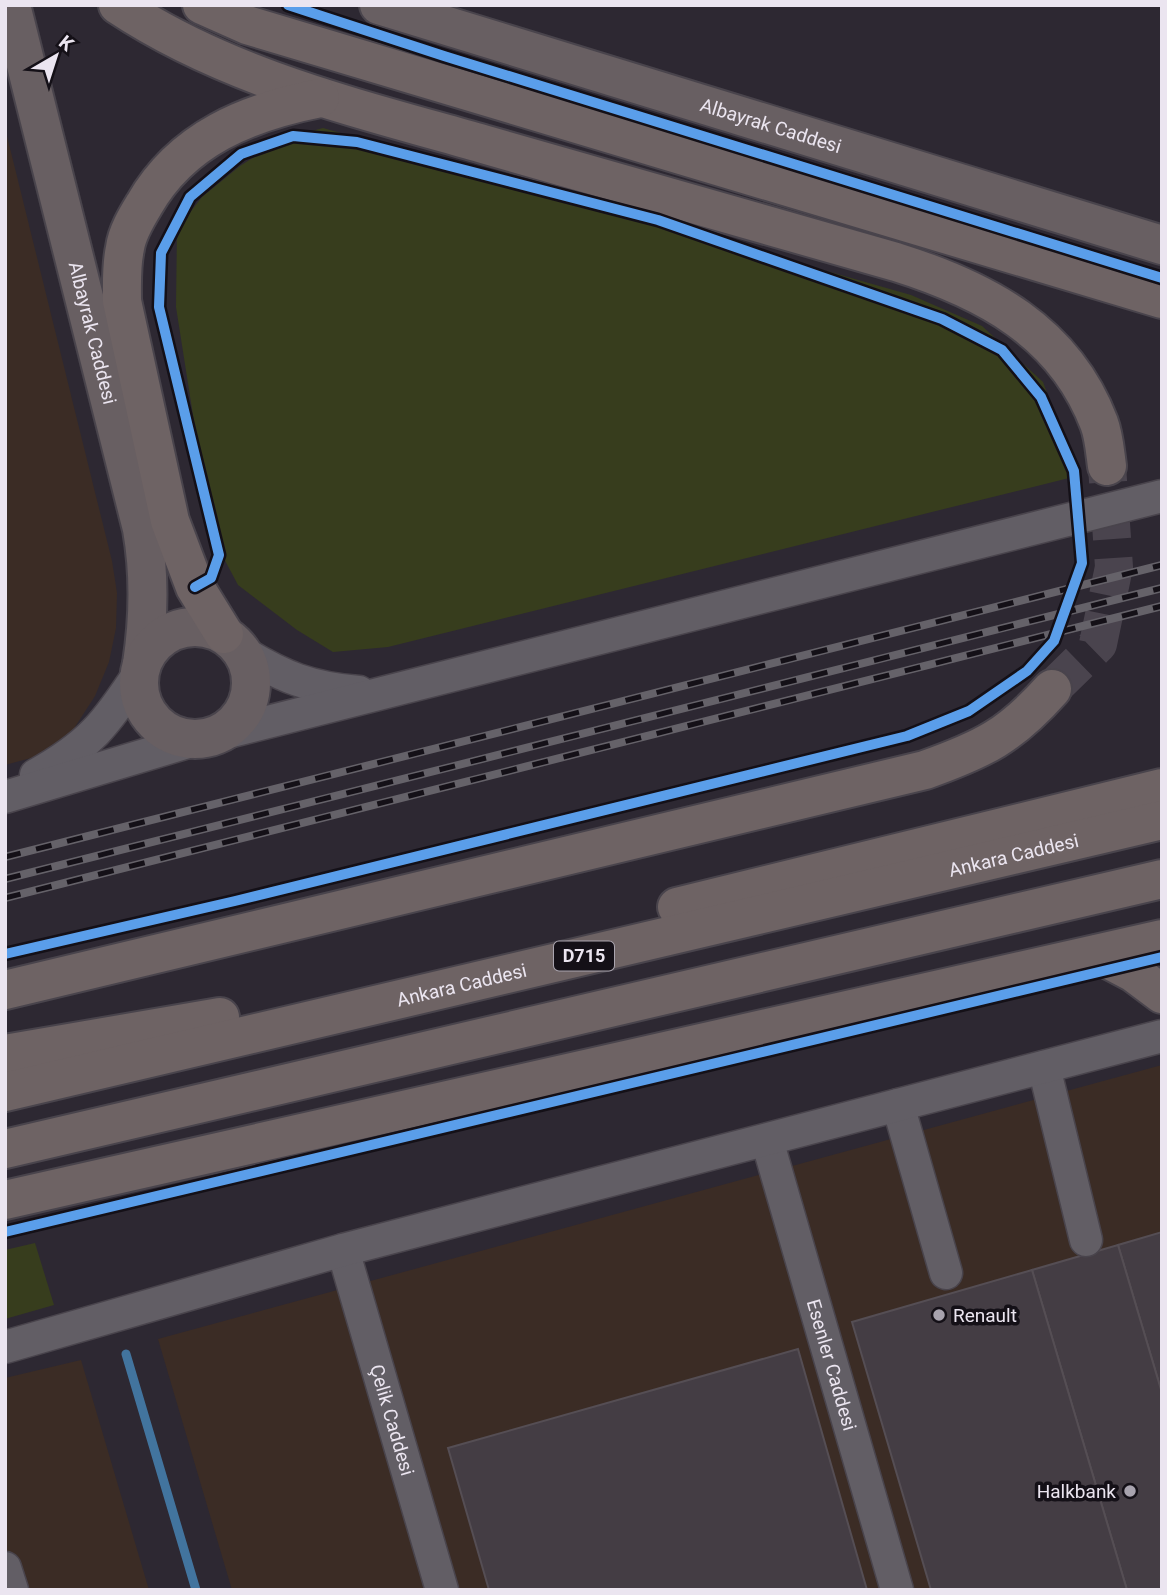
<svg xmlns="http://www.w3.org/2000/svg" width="1167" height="1595" font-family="Roboto,sans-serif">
<rect width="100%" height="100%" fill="#2d2832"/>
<g fill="#3b2c25">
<path d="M5 128 112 561 117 593 116 628 109 662 95 696 73 730 42 755 5 765Z"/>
<path d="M1162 1065V1590H232L158 1339Z"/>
<path d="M81 1360 149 1590H5V1378Z"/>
</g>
<g fill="#373d1d">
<path d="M323 128 911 295 982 326 1043 382 1069 452 1081 475 388 647 333 652 297 630 238 585 212 536 176 307 177 229 202 197 240 166 282 139Z"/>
<path d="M35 1243 54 1305 5 1319V1250Z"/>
</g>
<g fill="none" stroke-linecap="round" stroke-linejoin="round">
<path stroke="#42749e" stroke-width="9" d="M126 1354 196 1590"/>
</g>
<g fill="#443d44" stroke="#554e54" stroke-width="2">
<path d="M1162 1232V1393L1118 1245Z"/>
<path d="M1118 1245 1162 1393V1590H1127L1032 1270Z"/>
<path d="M1032 1270 1127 1590H931L852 1322Z"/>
<path d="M798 1349 867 1590H489L448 1448Z"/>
</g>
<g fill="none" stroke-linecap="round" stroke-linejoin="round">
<path stroke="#4a444e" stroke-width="38" stroke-dasharray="38 19" stroke-linecap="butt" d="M1052 689 1098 644 1114 567 1107 466"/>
<g stroke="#49444c" stroke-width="35">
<g id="minor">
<path d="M242 652C283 677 310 688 359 692"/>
<path d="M216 735 1162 496"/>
<path d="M36 775C90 745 106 724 140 672"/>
<path d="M5 797 198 739"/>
<path d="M1044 1067 1086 1240"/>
<path d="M898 1105 946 1273"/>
<path id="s1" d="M767 1140 897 1590"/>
<path id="s2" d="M343 1250 442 1590"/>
<path d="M5 1347 343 1250 1162 1036"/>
<path d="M5 1568 12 1590"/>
</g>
</g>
<g stroke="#49444c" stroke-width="42">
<g id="major">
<path id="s3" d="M11 5 142 529C150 575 149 618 142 664"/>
<path id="s4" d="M379 5 1162 245"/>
<circle cx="195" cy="683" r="56"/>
</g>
</g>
<g stroke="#49444c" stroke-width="42">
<g id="highway">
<path d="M118 5C228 78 357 108 483 144 621 184 759 223 896 262 985 290 1064 331 1099 423 1104 436 1105 452 1107 466"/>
<path d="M202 5 247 25 1162 299"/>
<path d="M224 634 195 587 170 521 122 301C122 283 121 266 125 248 127 233 136 218 144 205 182 138 249 112 320 98"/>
<path d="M677 907 1162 788"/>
<path d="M1098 954 1134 973 1162 994"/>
<path d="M5 990 925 770C984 749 1010 736 1052 689"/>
<path d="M5 1054 220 1017"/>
<path id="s5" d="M5 1092 1162 820"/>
<path d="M5 1149 1162 879"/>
<path d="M5 1200 1162 939"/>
</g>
</g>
<use href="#minor" stroke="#625e65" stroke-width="32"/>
<use href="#major" stroke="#685f62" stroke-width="38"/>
<use href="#highway" stroke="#6e6364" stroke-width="38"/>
<g stroke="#656269" stroke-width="8">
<g id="rail">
<path d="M5 857 1162 565"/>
<path d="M5 879 1162 588"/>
<path d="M5 898 1162 606"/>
</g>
</g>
<use href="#rail" stroke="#141017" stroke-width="5" stroke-dasharray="16" stroke-linecap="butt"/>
<g stroke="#141017" stroke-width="15">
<g id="cycleway">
<path d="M288 5 444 56 1162 278"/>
<path d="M5 954 235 901 907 736 969 711 1027 671 1054 641 1082 563 1074 471 1041 397 1002 350 942 319 658 220 357 142 293 136 241 154 190 197 161 253 159 307 219 555 211 578 195 587"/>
<path d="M5 1232 1162 957"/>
</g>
</g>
<use href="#cycleway" stroke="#5a9eea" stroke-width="10"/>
</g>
<g fill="#a8a3ae" stroke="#141017" stroke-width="2.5">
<circle cx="939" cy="1315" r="7"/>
<circle cx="1130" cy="1491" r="7"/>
</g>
<g text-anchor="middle" stroke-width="7" stroke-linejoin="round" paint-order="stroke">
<rect fill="#141017" stroke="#aaa5af" stroke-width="2" x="554" y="941.5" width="60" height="29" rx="5"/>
<g font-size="18" font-weight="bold" fill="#ebe5f0">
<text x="584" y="962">D715</text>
</g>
<g font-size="19" fill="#ebe5f0" stroke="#141017">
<text dy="7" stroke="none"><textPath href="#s4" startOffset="410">Albayrak Caddesi</textPath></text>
<text dy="7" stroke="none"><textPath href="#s3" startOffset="338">Albayrak Caddesi</textPath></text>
<text dy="7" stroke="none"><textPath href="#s5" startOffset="1036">Ankara Caddesi</textPath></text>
<text dy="7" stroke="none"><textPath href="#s5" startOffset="469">Ankara Caddesi</textPath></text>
<text dy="7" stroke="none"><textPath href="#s1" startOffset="234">Esenler Caddesi</textPath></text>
<text dy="7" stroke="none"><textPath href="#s2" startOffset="177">Çelik Caddesi</textPath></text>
</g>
<g font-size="19" fill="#ebe5f0" stroke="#141017" text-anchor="start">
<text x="953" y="1322">Renault</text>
<text x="1116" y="1498" text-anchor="end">Halkbank</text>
</g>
</g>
<rect width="1167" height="1595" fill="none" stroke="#ebe5f0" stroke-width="14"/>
<g transform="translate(56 56) rotate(39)" stroke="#141017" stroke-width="5" paint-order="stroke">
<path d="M0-5L12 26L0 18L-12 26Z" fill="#ebe5f0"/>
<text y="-10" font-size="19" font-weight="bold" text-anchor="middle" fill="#ebe5f0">K</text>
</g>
</svg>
